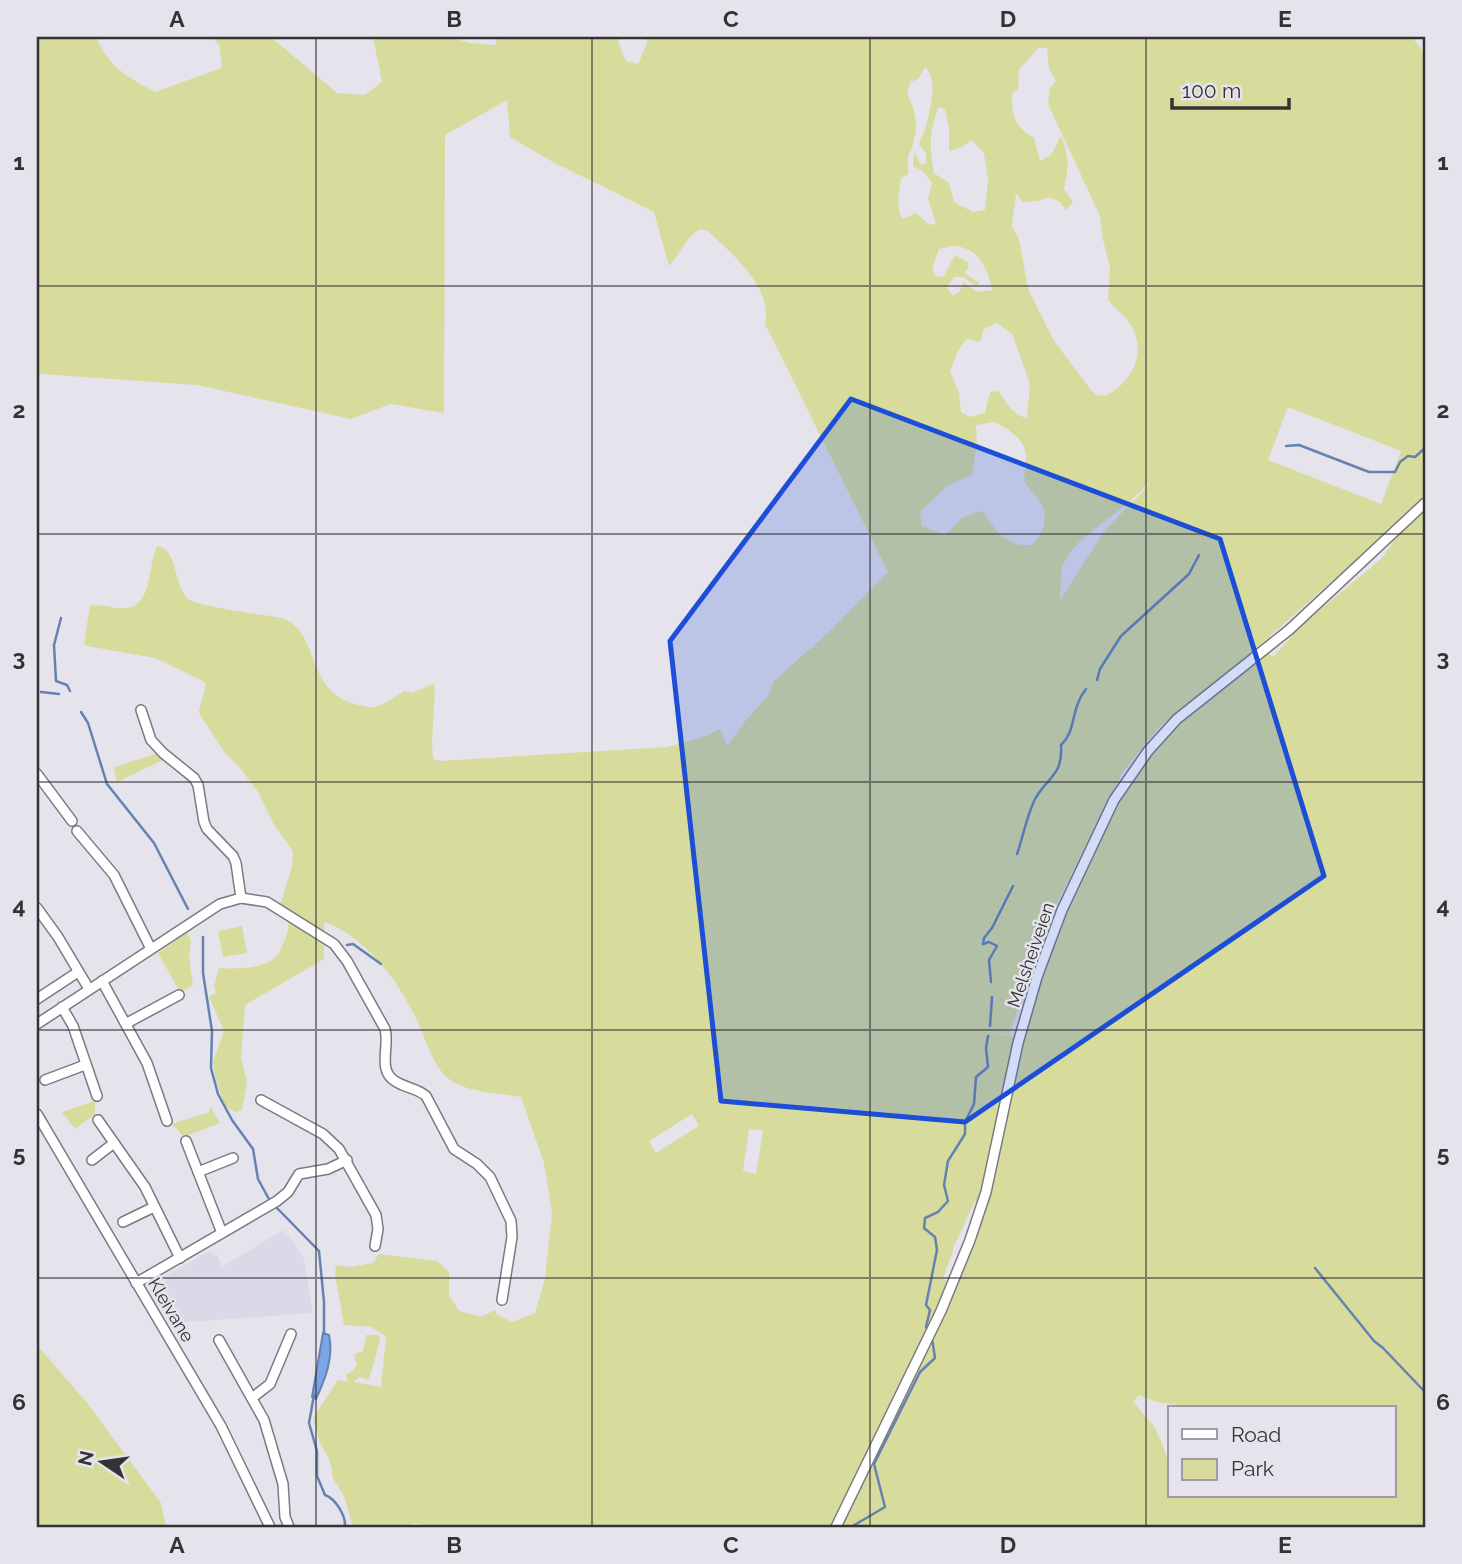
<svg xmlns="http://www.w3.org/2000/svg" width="1462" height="1564" font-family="Raleway,sans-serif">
<rect width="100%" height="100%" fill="#e5e3eb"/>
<path fill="#dcd8e8" d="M283 1230 295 1244 304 1259 313 1313 174 1323 163 1306 167 1292 164 1287 166 1276 210 1251 213 1256 217 1254 222 1267Z"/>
<g fill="#d7dc9d" fill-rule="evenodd">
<path d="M37 37H96C109 67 127 77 155 92L222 68 219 45 212 37H271L337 93 365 95 382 82 373 37H450L469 43 496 45 497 37H623L618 42 626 61 638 64 648 41 636 37H1412L1425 54V498L1248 656 1158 728 1123 772 1056 905 1009 1035 975 1029 1019 1038 1051 944 1120 800 1163 737 1268 653 1273 657 1302 625 1380 560 1404 528 1425 508V1527H436L413 1523 408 1527H353L344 1496 333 1478 330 1461 320 1443 313 1418 338 1380 347 1381 346 1374 353 1371 357 1363 355 1360V1354L363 1351 366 1335H378L380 1341 370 1376 368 1380 359 1377 354 1382 381 1387 386 1336 371 1327 344 1325 335 1275 336 1265 351 1267 373 1263 379 1254 437 1261 449 1272V1295L459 1311 481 1317 495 1310 497 1315 512 1322 535 1313 545 1278 552 1213 544 1163 521 1097C499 1093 468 1093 449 1079 434 1067 427 1044 420 1027 402 986 369 938 324 922V959L245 1005 241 1057 247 1082 242 1110 235 1112 225 1106 216 1080 213 1062 224 1031 209 997 219 991 216 992 214 987 219 968C233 969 260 969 272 960 279 956 281 949 284 942 291 924 290 923 279 908L292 867 293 851 273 823 258 792 241 769 225 753 200 715 199 711 206 685 203 681 155 658 87 646 84 644 90 606C102 603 115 610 128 608 153 603 148 564 157 546 178 548 173 585 188 599 197 607 267 615 283 618 322 635 304 693 359 705 366 707 373 709 380 705 388 702 396 696 404 691L412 693 433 684 435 687 432 742 433 759 440 761 667 747 704 737 720 729 727 746 746 720 768 696 774 681 829 632 888 572 765 324C773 287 732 254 708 231L701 229C685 236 682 253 669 266L654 212 553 162 510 137 507 100 445 135 444 413 391 404 351 419 197 385 43 374 37 376ZM1038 48H1047L1049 69 1056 81 1050 88 1048 104 1100 216 1103 240 1110 267 1108 300C1114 308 1124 314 1130 324 1148 352 1132 383 1105 396L1097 395 1091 390 1054 341 1028 289 1019 239 1012 226 1016 193 1023 202 1038 201 1049 197 1060 202 1066 210 1073 202 1064 189C1069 169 1069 155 1061 136L1051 155 1040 161 1034 138C1014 125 1012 117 1012 93L1018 89 1019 70ZM925 67C938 80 931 105 927 122 926 130 921 136 919 144L926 153V163L921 165 914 151 913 167 922 170 932 183 928 199 936 223 932 225 927 223 916 213 903 219C895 208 899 191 901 178L908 174V155C913 149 912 146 914 139 919 121 914 109 907 93L911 82 918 79ZM939 107 945 109 949 129V151L962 147 972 140 984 153 988 179 985 210 973 212 954 202 949 183 934 173C929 151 929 128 939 107ZM953 246C979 247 987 269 993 290L977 292 963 282 960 291 953 296 947 287 954 277H963L976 286 979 283 964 272 967 270 969 263 955 255 944 276 936 277 932 269 939 249ZM997 323 1012 334 1030 384 1027 418C1013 415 1006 403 999 391L990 392 985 413 970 417 961 412 959 393 950 371 958 351 966 339 980 342 984 329ZM1288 407 1401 451 1381 504 1268 460ZM995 422C1025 439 1029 445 1024 480 1028 489 1036 495 1041 503 1049 517 1043 536 1031 545 1006 548 994 528 982 511L963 517 945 535 922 526 920 512 948 485 972 475 977 443 976 425ZM1149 483 1148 486 1105 530 1060 600 1062 565 1072 550 1083 538 1127 504ZM692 1114 699 1126 656 1153 649 1141ZM749 1129 763 1131 756 1174 743 1171ZM975 1201 979 1203 950 1282 943 1279 955 1244ZM1139 1395C1166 1409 1197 1403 1226 1408H1394V1496H1170V1466L1161 1441 1153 1425 1133 1402Z"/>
<path d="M159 753 165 759 117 782 114 767Z"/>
<path d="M242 926 247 953 223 957 218 931Z"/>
<path d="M187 933 191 940 189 957 193 985 180 992 158 953Z"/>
<path d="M95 1101V1114L75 1129 62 1112Z"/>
<path d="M210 1106 220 1123 184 1137 172 1124 209 1112Z"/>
<path d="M37 1345 88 1404 161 1503 166 1527H37Z"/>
</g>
<path fill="#7ca5e7" stroke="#6682b2" stroke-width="2" d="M323 1333 329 1335C334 1358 325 1379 316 1399L312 1397Z"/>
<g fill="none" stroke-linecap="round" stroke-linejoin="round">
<g stroke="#6682b2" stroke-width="2.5">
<path d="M1286 446 1299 445 1369 472H1395L1400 462 1408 456 1415 457 1425 448"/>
<path d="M61 618 54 645 56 681 67 685 70 691"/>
<path d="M1097 680 1100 669 1121 636 1189 574 1199 555"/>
<path d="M41 692 59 694"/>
<path d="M81 712 88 723 107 784 154 843 188 909"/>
<path d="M1017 854C1023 837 1027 815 1035 799 1048 776 1063 776 1061 745 1077 730 1070 709 1086 689"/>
<path d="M203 937V973L212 1031 211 1068 218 1094 232 1120 253 1149 258 1179 270 1201"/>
<path d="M347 945 353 944 381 964"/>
<path d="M991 982 989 960 997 946 989 942 983 944 984 938 992 928 1013 886"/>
<path d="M990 1026 992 997"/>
<path d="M275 1206 319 1251 324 1302V1334"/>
<path d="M1315 1268 1374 1341 1383 1348 1425 1392"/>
<path d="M929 1333 926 1327 930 1310 926 1305 937 1250 935 1237 924 1228 925 1218 938 1212 948 1201 944 1185 948 1161 965 1134V1122L974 1104 976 1077 988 1067 986 1048 988 1036"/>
<path d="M314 1395 309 1423 317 1451V1476L325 1495C336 1499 346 1516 345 1527"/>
<path d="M851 1527 885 1507 874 1464 920 1372 935 1358 932 1338"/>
</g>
<g stroke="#7b7a81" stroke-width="12">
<g id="street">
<path d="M141 710 151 740 163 753 194 778 198 785 204 822 207 829 233 856 236 863 241 898"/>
<path d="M37 774 72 821"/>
<path d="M77 831 114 875 151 949"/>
<path d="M37 908 58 937 89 989"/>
<path d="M102 981 147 1063 167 1121"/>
<path d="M37 999 78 972"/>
<path d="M62 1007 73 1026 97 1096"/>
<path d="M127 1023 179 995"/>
<path d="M37 1024 220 904 241 898 267 902 334 944 347 961 385 1029C390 1046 377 1070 395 1081 405 1088 417 1088 426 1096L454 1149 477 1164 490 1177 511 1221 512 1237 502 1300"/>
<path d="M45 1080 85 1065"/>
<path d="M261 1100 323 1134 339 1149 376 1215 378 1229 375 1246"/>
<path d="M37 1114 221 1426 270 1527"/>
<path d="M98 1120 145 1187 180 1258"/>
<path d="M186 1141 222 1233"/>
<path d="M92 1160 114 1143"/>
<path d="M198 1172 233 1158"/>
<path d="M123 1222 154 1207"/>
<path d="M136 1283 277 1201 288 1192 299 1174 328 1169 347 1160"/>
<path d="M219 1340 264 1420 283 1484 285 1517 289 1527"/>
<path d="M252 1398 270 1384 291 1334"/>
<path d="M836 1527 941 1311 970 1240 986 1192 1018 1043 1037 977 1062 910 1114 800 1148 751 1177 719 1289 630 1425 503"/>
</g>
</g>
<use href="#street" stroke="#fff" stroke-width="9"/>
</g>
<path fill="#1d4ed8" fill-opacity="0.2" stroke="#1d4ed8" stroke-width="5" stroke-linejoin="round" d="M851 399 1220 539 1324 876 965 1122 721 1101 670 641Z"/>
<path fill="none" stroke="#333235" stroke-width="2" stroke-opacity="0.55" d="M316 37V1527M592 37V1527M870 37V1527M1146 37V1527M37 286H1425M37 534H1425M37 782H1425M37 1030H1425M37 1278H1425"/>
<g text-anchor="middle" stroke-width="5" stroke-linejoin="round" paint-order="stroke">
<g font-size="18" fill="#333235" stroke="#e5e3eb">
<text transform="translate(1031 955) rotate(-71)" y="6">Melsheiveien</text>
<text transform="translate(171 1310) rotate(59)" y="6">Kleivane</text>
</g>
</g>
<rect width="1462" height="1564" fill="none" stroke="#e5e3eb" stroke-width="77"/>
<rect x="1168" y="1406" width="228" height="91" fill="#e5e3eb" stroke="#9e9ca2" stroke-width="2"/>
<rect x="1182" y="1429" width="35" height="10" fill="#ffffff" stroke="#9e9ca2" stroke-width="2"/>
<text x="1231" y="1442" font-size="21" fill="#333235">Road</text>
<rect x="1182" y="1459" width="35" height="21" fill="#d7dc9d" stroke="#9e9ca2" stroke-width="2"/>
<text x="1231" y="1476" font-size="21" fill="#333235">Park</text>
<g transform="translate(102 1462) rotate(283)" stroke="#e5e3eb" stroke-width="5" paint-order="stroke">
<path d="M0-5L12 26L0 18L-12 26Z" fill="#333235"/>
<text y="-10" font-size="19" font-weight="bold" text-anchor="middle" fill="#333235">N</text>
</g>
<path d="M1172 98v10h117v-10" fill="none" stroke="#333235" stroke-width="3.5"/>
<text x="1182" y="98" font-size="21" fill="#333235" stroke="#e5e3eb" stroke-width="5" paint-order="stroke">100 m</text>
<rect x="38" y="38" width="1386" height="1488" fill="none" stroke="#333235" stroke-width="2.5"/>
<g font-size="23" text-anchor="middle" font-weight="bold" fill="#333235">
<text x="177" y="27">A</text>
<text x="454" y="27">B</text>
<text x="731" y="27">C</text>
<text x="1008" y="27">D</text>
<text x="1285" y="27">E</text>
<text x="19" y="170">1</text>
<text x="1443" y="170">1</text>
<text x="19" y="418">2</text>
<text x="1443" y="418">2</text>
<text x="19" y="666">3</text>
<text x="1443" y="666">3</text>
<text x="19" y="914">4</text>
<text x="1443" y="914">4</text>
<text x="19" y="1162">5</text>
<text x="1443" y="1162">5</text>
<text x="19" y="1410">6</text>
<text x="1443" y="1410">6</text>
<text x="177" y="1553">A</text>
<text x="454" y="1553">B</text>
<text x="731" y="1553">C</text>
<text x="1008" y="1553">D</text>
<text x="1285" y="1553">E</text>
</g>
</svg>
